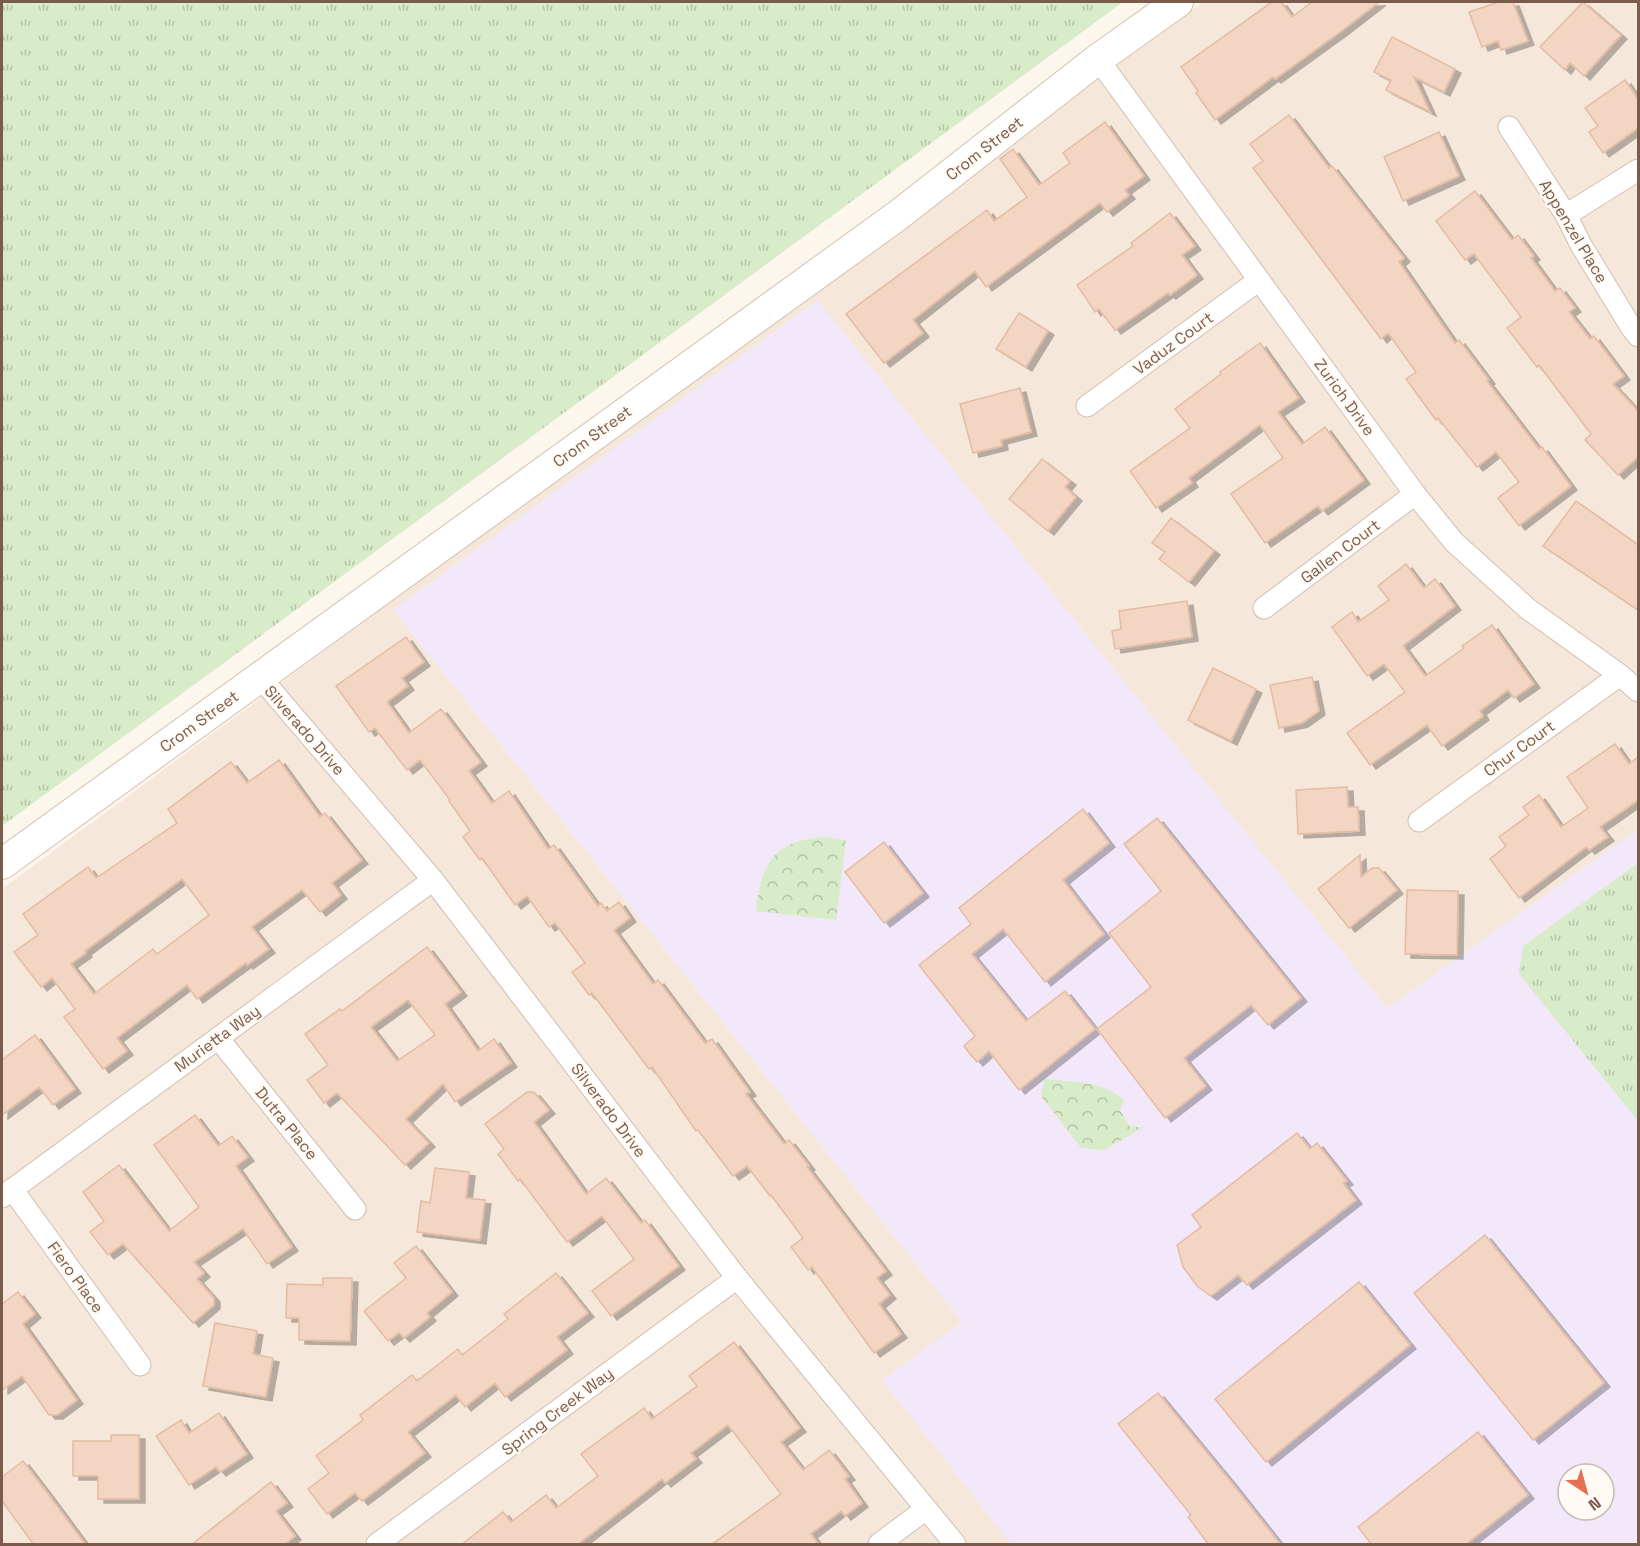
<svg xmlns="http://www.w3.org/2000/svg" width="1640" height="1546" font-family="'Space Grotesk',sans-serif">
<defs>
<pattern id="grass-tufts" width="24" height="20" patternUnits="userSpaceOnUse" patternTransform="scale(1.5)"><rect width="24" height="20" fill="#d8ecc9"/><path d="M3 7l-1-3M5 7V3M7 7l1-3M15 17l-1-3M17 17v-4M19 17l1-3" fill="none" stroke="#b4c2a5"/></pattern>
<pattern id="park-crowns" width="20" height="18" patternUnits="userSpaceOnUse" patternTransform="scale(1.5)"><rect width="20" height="18" fill="#d8ecc9"/><path d="M2 6a3 3 0 1 1 6 0M12 15a3 3 0 1 1 6 0" fill="none" stroke="#b4c2a5"/></pattern>
<filter id="shadow"><feDropShadow dx="6" dy="4" stdDeviation="0" flood-color="#0004"/></filter>
</defs>
<rect width="100%" height="100%" fill="#fdf6ec"/>
<path fill="#f5e8da" fill-rule="evenodd" d="M1203 2H1638V1544H2V889ZM1568 1474H1604V1510H1568Z"/>
<path fill="#f3e8fa" fill-rule="evenodd" d="M817 300 1387 1008 1638 829V1544H1011L882 1380 962 1322 393 610ZM1568 1474H1604V1510H1568Z"/>
<g fill="url(#grass-tufts)">
<path d="M2 2H1123L2 826Z"/>
<path d="M1638 863V1121L1519 974 1523 946Z"/>
</g>
<g fill="url(#park-crowns)">
<path d="M824 837 846 840 836 920 756 911C761 864 773 841 824 837Z"/>
<path d="M1044 1079C1072 1082 1102 1080 1124 1100L1120 1110 1130 1127H1144L1104 1150 1081 1148 1041 1096Z"/>
</g>
<g fill="#f3d5c3" stroke="#e6bba3" stroke-width="1.5" fill-rule="evenodd" filter="url(#shadow)">
<path d="M1272 2H1281L1292 17 1312 2H1379L1343 30 1275 79 1273 77 1215 120 1196 93 1198 91 1181 67Z"/>
<path d="M1499 2H1513L1528 41 1501 50 1498 41 1482 47 1469 12Z"/>
<path d="M1583 2 1621 35 1584 76 1570 63 1565 70 1540 47Z"/>
<path d="M1392 37 1455 69 1444 92 1414 77 1430 112 1386 90 1391 80 1374 72Z"/>
<path d="M1625 80 1638 99V128L1603 153 1589 132 1598 126 1585 108Z"/>
<path d="M1289 115 1329 168 1332 166 1404 258 1399 262 1455 343 1459 340 1489 380 1487 381 1539 449 1542 447 1571 486 1519 526 1498 498 1519 482 1496 452 1477 467 1438 418 1436 420 1406 379 1416 372 1388 333 1381 339 1253 168 1263 161 1250 144Z"/>
<path d="M1105 122 1144 176 1125 190 1129 195 1107 212 1100 203 986 287 975 271 913 320 923 333 884 363 846 314 987 210 994 221 1027 197 1000 159 1013 149 1039 185 1070 163 1063 153Z"/>
<path d="M1439 132 1459 176 1403 201 1384 157Z"/>
<path d="M1475 191 1512 240 1518 235 1534 256 1531 258 1555 291 1560 288 1575 308 1569 312 1590 339 1594 336 1624 376 1613 384 1638 411V457L1618 475 1585 440 1591 434 1539 365 1537 367 1507 328 1521 317 1474 254 1465 260 1436 221Z"/>
<path d="M1170 213 1195 246 1182 255 1197 275 1170 295 1168 293 1115 330 1099 309 1095 312 1077 285 1133 246 1131 243Z"/>
<path d="M1019 313 1048 331 1026 367 996 349Z"/>
<path d="M1260 343 1299 398 1278 412 1302 444 1325 427 1364 480 1322 511 1318 506 1265 543 1231 494 1283 458 1260 425 1189 478 1192 483 1156 508 1130 471 1190 428 1175 409 1221 374 1220 372Z"/>
<path d="M1020 388 1031 432 1001 440 1002 446 973 453 960 404Z"/>
<path d="M1042 459 1070 481 1065 487 1076 497 1048 531 1009 499Z"/>
<path d="M1576 501 1638 545V610L1543 546Z"/>
<path d="M1171 518 1214 551 1189 582 1159 559 1165 552 1152 543Z"/>
<path d="M1406 564 1424 588 1435 579 1455 606 1403 646 1425 676 1464 648 1462 646 1492 625 1534 684 1514 698 1508 690 1480 711 1483 716 1442 746 1427 725 1370 765 1347 733 1405 692 1384 664 1367 676 1332 627 1352 612 1358 622 1389 600 1378 586Z"/>
<path d="M1187 601 1192 637 1115 649 1112 631 1121 629 1119 611Z"/>
<path d="M406 637 424 662 402 678 408 686 387 702 409 733 441 709 481 762 469 771 492 803 509 791 548 849 554 845 598 906 601 903 607 911 619 902 630 918 614 930 653 984 658 980 705 1043 712 1039 750 1092 746 1094 784 1144 789 1140 809 1166 807 1167 886 1271 877 1278 890 1295 879 1304 901 1334 874 1353 812 1267 808 1270 791 1247 803 1238 771 1195 770 1196 747 1166 733 1176 698 1130 696 1131 652 1067 649 1069 592 993 589 995 572 972 585 963 555 923 549 927 527 896 515 905 482 858 480 860 463 837 470 831 449 801 450 800 420 760 407 770 375 728 369 732 336 686Z"/>
<path d="M1213 668 1256 689 1231 741 1188 720Z"/>
<path d="M1312 677 1319 711 1302 723 1279 728 1270 685Z"/>
<path d="M1615 744 1629 764 1638 757V800L1600 827 1608 837 1589 850 1586 847 1519 898 1490 859 1506 846 1499 837 1529 815 1523 807 1539 795 1561 827 1588 808 1567 777Z"/>
<path d="M279 760 320 817 325 813 362 860 332 883 341 895 320 912 302 890 252 927 269 949 247 965 246 963 197 999 187 985 117 1038 127 1051 103 1069 64 1017 75 1009 52 978 41 987 14 952 38 935 23 914 88 867 96 878 177 823 168 809 231 762 247 783ZM182 879 209 915 157 954 153 949 94 994 71 964 86 953 85 951Z"/>
<path d="M1347 787 1348 807H1358L1359 831 1298 834 1296 790Z"/>
<path d="M1083 809 1109 843 1063 880 1104 934 1045 982 1003 929 972 954 1026 1021 1065 991 1095 1029 1019 1090 989 1051 977 1062 970 1054 964 1046 975 1036 919 965 971 924 959 908Z"/>
<path d="M1157 818 1301 998 1268 1025 1251 1005 1184 1058 1206 1086 1165 1118 1097 1029 1151 987 1109 933 1161 891 1124 844Z"/>
<path d="M884 842 923 893 884 923 845 872Z"/>
<path d="M1360 855 1361 877 1372 868H1379L1397 890 1349 928 1318 889Z"/>
<path d="M1407 890 1458 891 1457 955 1405 954Z"/>
<path d="M427 947 461 992 445 1004 478 1051 494 1039 511 1063 455 1102 443 1084 406 1119 429 1143 405 1165 337 1093 324 1103 307 1080 328 1065 305 1034 340 1009 342 1011ZM408 1000 435 1035 397 1061 371 1027Z"/>
<path d="M35 1035 75 1089 53 1105 39 1087 2 1115V1060Z"/>
<path d="M527 1092H534L549 1110 534 1122 586 1194 606 1178 641 1223 645 1220 679 1266 611 1316 592 1291 634 1259 602 1216 567 1242 520 1179 518 1181 498 1154 504 1149 485 1124Z"/>
<path d="M195 1115 218 1146 232 1136 248 1157 236 1166 292 1247 267 1264 243 1229 194 1262 204 1273 197 1279 214 1298V1305L193 1323 123 1244 108 1255 90 1232 104 1221 83 1192 119 1165 169 1231 199 1207 154 1145Z"/>
<path d="M1297 1133 1310 1149 1317 1143 1347 1181 1343 1183 1356 1200 1247 1285 1238 1275 1211 1296 1197 1286 1183 1267 1177 1245 1201 1227 1192 1215Z"/>
<path d="M435 1168 469 1172 466 1198 485 1200 480 1240 417 1232 421 1201 430 1203Z"/>
<path d="M1485 1235 1604 1383 1533 1440 1414 1293Z"/>
<path d="M416 1246 452 1292 427 1313 430 1317 404 1338 399 1333 388 1341 364 1311 406 1278 394 1263Z"/>
<path d="M556 1273 588 1313 557 1337 567 1350 505 1397 495 1383 465 1407 456 1395 408 1432 425 1453 362 1501 355 1493 327 1514 308 1489 329 1473 316 1456 363 1420 360 1415 412 1375 417 1381 458 1349 462 1355 508 1319 504 1314Z"/>
<path d="M323 1278H352L350 1341 299 1340V1318H286L287 1284 323 1285Z"/>
<path d="M1359 1282 1410 1345 1266 1462 1215 1399Z"/>
<path d="M18 1292 35 1314 23 1324 77 1400 57 1415H49L22 1376 2 1390V1304Z"/>
<path d="M215 1323 257 1331 253 1354 273 1358 266 1397 203 1386Z"/>
<path d="M734 1342 800 1428 781 1442 803 1470 829 1450 849 1476 845 1479 862 1503 845 1516 841 1511 811 1534 819 1545H711L781 1494 728 1425 691 1453 696 1459 665 1483 662 1479 577 1545H461L503 1512 511 1522 546 1495 556 1508 598 1476 581 1454 644 1408 652 1419 697 1386 689 1376Z"/>
<path d="M1158 1393 1232 1483 1281 1545H1209L1188 1517 1191 1515 1118 1424Z"/>
<path d="M219 1413 247 1454 220 1472 216 1467 189 1485 156 1436 181 1420 189 1433Z"/>
<path d="M1478 1432 1528 1495 1465 1545H1372L1358 1527Z"/>
<path d="M111 1435H139V1499H98V1476H73V1441H111Z"/>
<path d="M23 1461 49 1495 86 1545H34L2 1501V1477Z"/>
<path d="M271 1482 287 1503 276 1511 295 1536 284 1545H191Z"/>
</g>
<g fill="none" stroke-linecap="round" stroke-linejoin="round">
<g stroke="#d1beb0" stroke-width="23">
<g id="street">
<path d="M1098 59 1415 494 1454 542 1528 609 1620 675 1638 691"/>
<path d="M1509 127 1566 215 1581 245 1631 327 1638 336"/>
<path d="M1566 215 1638 170"/>
<path d="M1087 406 1259 280"/>
<path d="M1264 608 1415 494"/>
<path d="M260 677 433 880 737 1278 955 1544"/>
<path d="M1419 821 1620 675"/>
<path d="M218 1038 355 1209"/>
<path d="M12 1189 140 1365"/>
<path d="M2 1197 433 880"/>
<path d="M377 1544 737 1278"/>
<path d="M879 1544 926 1509"/>
</g>
</g>
<g stroke="#d6c0b0" stroke-width="32">
<path id="secondary" d="M2 864 897 216 1098 59 1178 2"/>
</g>
<use href="#street" stroke="#fff" stroke-width="21"/>
<use href="#secondary" stroke="#fff" stroke-width="30"/>
</g>
<g text-anchor="middle" stroke-width="4.5" stroke-linejoin="round" paint-order="stroke">
<g font-size="16" fill="#7a5c4d" stroke="#fffaf3">
<text transform="translate(984 148) rotate(-38)" y="6">Crom Street</text>
<text transform="translate(1574 231) rotate(59)" y="6">Appenzel Place</text>
<text transform="translate(1173 343) rotate(-36)" y="6">Vaduz Court</text>
<text transform="translate(1345 397) rotate(54)" y="6">Zurich Drive</text>
<text transform="translate(592 436) rotate(-36)" y="6">Crom Street</text>
<text transform="translate(1340 551) rotate(-37)" y="6">Gallen Court</text>
<text transform="translate(199 721) rotate(-36)" y="6">Crom Street</text>
<text transform="translate(305 730) rotate(49)" y="6">Silverado Drive</text>
<text transform="translate(1519 748) rotate(-36)" y="6">Chur Court</text>
<text transform="translate(217 1038) rotate(-36)" y="6">Murietta Way</text>
<text transform="translate(609 1110) rotate(53)" y="6">Silverado Drive</text>
<text transform="translate(287 1123) rotate(51)" y="6">Dutra Place</text>
<text transform="translate(76 1277) rotate(54)" y="6">Fiero Place</text>
<text transform="translate(557 1411) rotate(-37)" y="6">Spring Creek Way</text>
</g>
</g>
<rect width="1640" height="1546" fill="none" stroke="#7a5c4d" stroke-width="6"/>
<g transform="translate(1586 1492) rotate(144)"><circle r="28" fill="#fffaf3" stroke="#cabbb1" stroke-width="1.5"/>
<path d="M0-4.5L10 22L0 15L-10 22Z" fill="#e76f51"/>
<text y="-9" font-size="16" font-weight="bold" text-anchor="middle" fill="#7a5c4d">N</text>
</g>
</svg>
